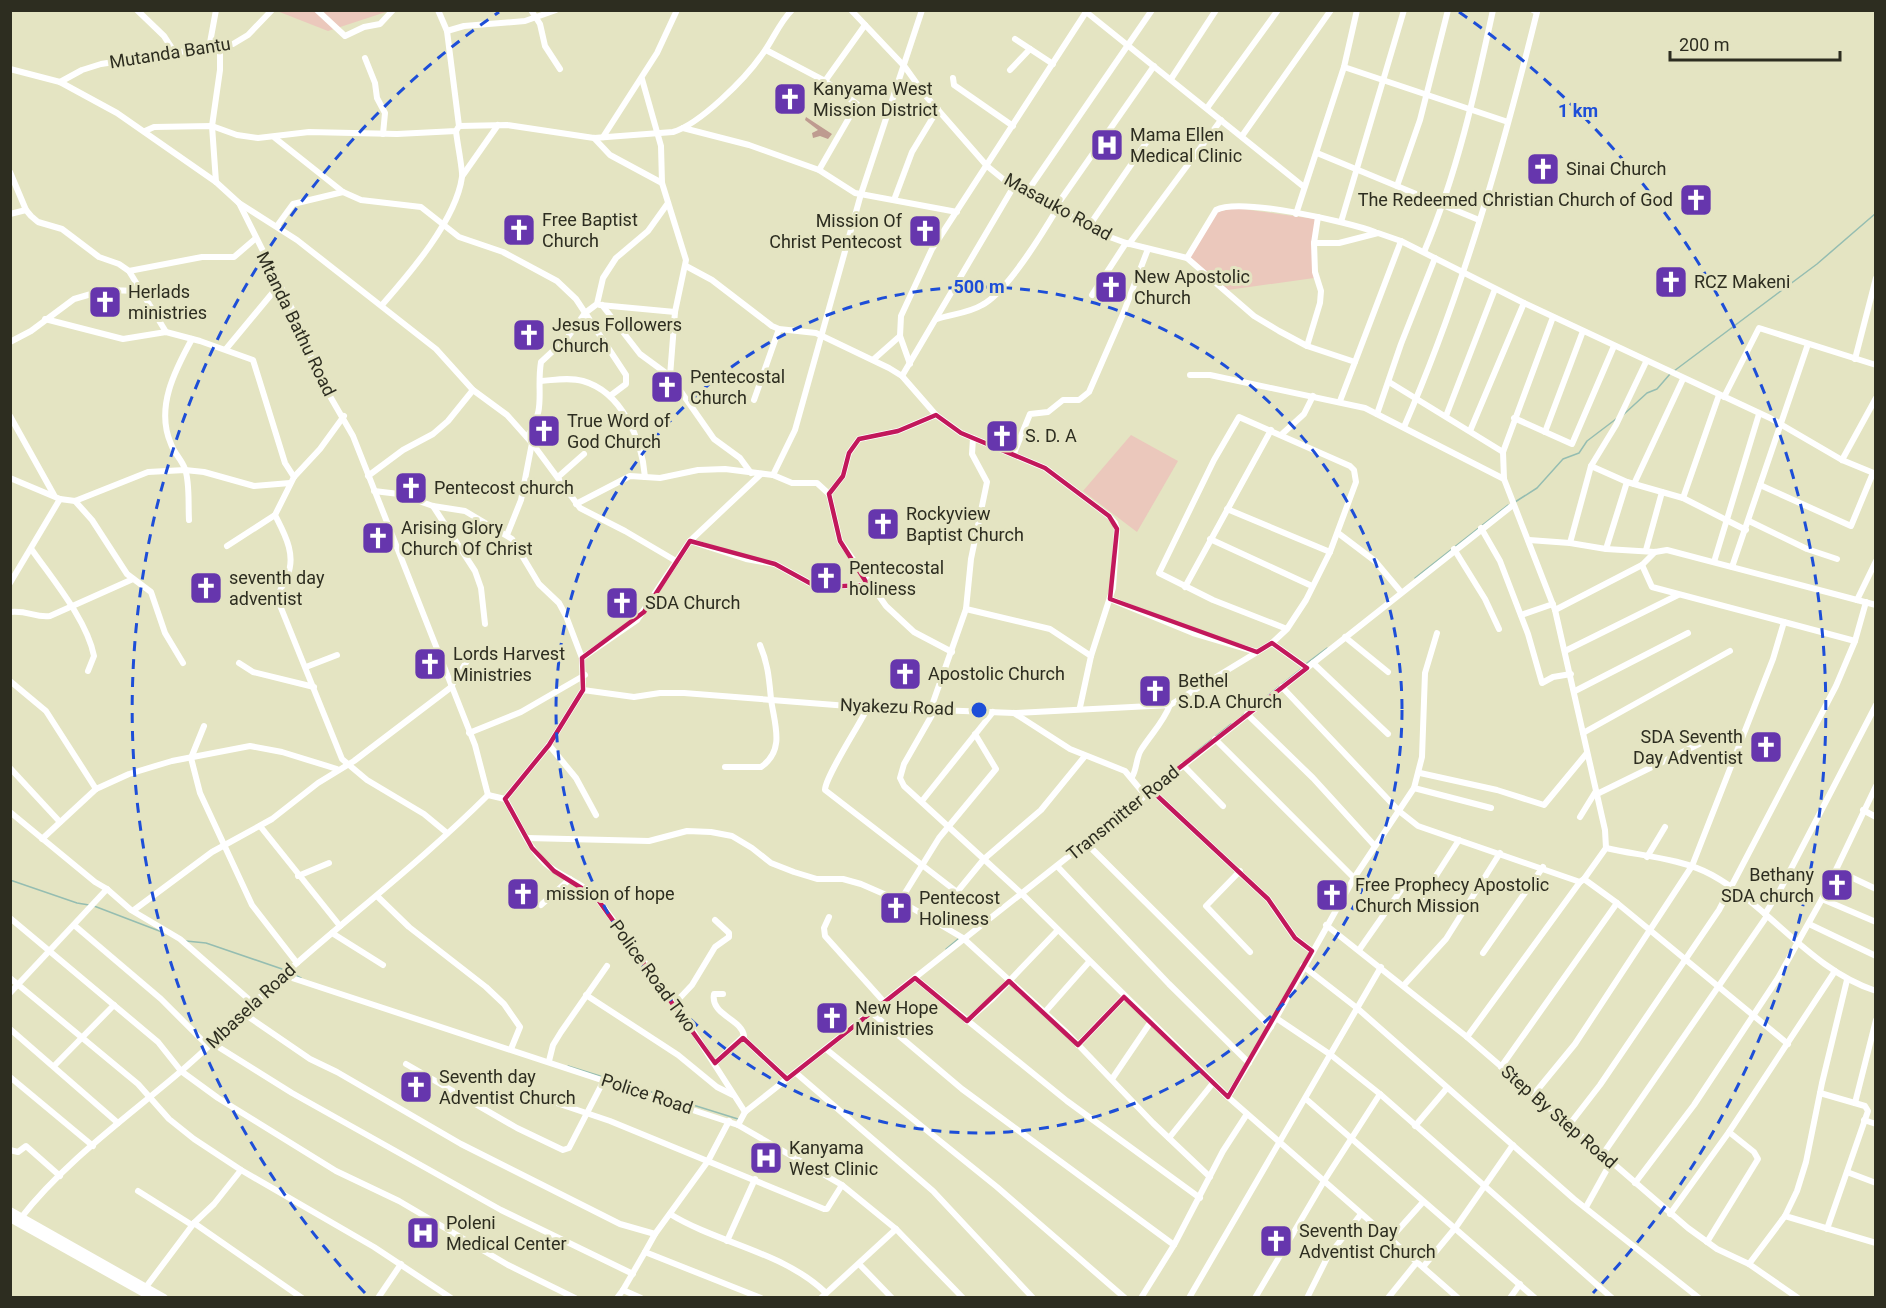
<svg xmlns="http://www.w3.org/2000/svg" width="1886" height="1308" font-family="Roboto,sans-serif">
<rect width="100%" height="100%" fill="#e4e4c2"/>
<g fill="#ebc8bc">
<path d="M277 11H389L328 31Z"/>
<path d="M1235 208 1315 219 1312 250 1314 278 1228 290 1190 257 1217 212Z"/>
<path d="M1131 435 1178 461 1137 532 1083 491Z"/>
</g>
<path fill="#be9b90" d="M806 117 832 134 828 139 820 136 813 138 812 133 818 130 805 120Z"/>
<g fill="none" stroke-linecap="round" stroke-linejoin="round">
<g stroke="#95bdb1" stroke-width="1.5">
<path d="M1674 371 1817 264 1876 213"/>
<path d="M1623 415 1647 393 1657 389 1670 374"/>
<path d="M1515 502 1537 488 1563 459 1579 453 1587 441 1616 419"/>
<path d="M1415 578 1508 505"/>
<path d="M1307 663 1327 648"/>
<path d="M1242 716 1301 669"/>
<path d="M1192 755 1231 724"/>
<path d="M10 880 77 903 89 905"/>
<path d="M94 906 162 932"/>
<path d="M186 941 206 943 285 970"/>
<path d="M946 949 958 939"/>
<path d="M291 973 301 978"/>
<path d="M568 1066 738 1119"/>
</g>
<g stroke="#fff" stroke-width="6">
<path d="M137 10 164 36 175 53"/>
<path d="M317 10 345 36 364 27 380 24 393 10"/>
<path d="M438 10 447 31 459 126"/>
<path d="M531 10 540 24 545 46 560 69"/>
<path d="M851 10 905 67 925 95 987 166 1003 179 1107 236 1126 243 1187 258 1254 316 1279 331 1307 346 1355 362 1340 401"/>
<path d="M1085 11 1304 187"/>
<path d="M447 31 464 26 525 21 556 10"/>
<path d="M1015 39 1053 64"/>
<path d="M209 48 216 10"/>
<path d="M766 50 825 81 865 25"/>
<path d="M365 58 375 83 377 98 385 113 383 134"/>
<path d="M1344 67 1508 122"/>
<path d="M10 69 60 82 117 113 216 182 239 203 301 327 316 372 353 436 475 745 488 795"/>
<path d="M1010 70 1030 49"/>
<path d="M953 78 954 85 1013 126"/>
<path d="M642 79 661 146 662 183 686 260 675 312 670 376"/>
<path d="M1171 79 1216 10"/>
<path d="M60 82 82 70 101 64 233 44 248 35 272 10"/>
<path d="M1207 108 1278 10"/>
<path d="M683 128 749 145 819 170 855 193 957 212"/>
<path d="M145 131 154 127 212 126 237 135 258 138 309 132 397 134 456 131 459 126 507 125 594 138 673 132C700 124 745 79 761 56 773 41 778 24 792 10"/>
<path d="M1242 136 1331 10"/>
<path d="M603 137 657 53 677 10"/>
<path d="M275 138 343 192 361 200 421 207 459 237 503 252 557 281 576 299 626 375V384L610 396"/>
<path d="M594 138 610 155 662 183"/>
<path d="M1317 153 1479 220"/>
<path d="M819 170 857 104 825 81"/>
<path d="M10 172 26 210 31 216 38 222 62 229 99 257 119 264 129 271 166 332"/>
<path d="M463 175 498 125"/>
<path d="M216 182 212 126 220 70V46"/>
<path d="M1397 186 1420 120 1448 10"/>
<path d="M1027 192 1152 10"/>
<path d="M894 200 912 152 938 109"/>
<path d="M239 203 297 240 436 349 473 390 507 415 532 443 580 508 625 531 676 561"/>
<path d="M1055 208 1154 66"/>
<path d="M10 214 26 210"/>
<path d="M1296 214 1344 67 1357 10"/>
<path d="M1318 217 1314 243H1339L1378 233 1401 241 1524 303 1770 418 1842 460 1876 474"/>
<path d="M1341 222 1404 10"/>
<path d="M277 226 293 204 343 192"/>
<path d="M1089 226 1148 140"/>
<path d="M1129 244 1221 120"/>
<path d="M1424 252C1457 174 1475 93 1493 10"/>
<path d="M1187 258 1216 210C1240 197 1348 222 1375 232"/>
<path d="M686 266 712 280 772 326 779 329 816 333 889 368 902 376 936 415 961 433 1045 468 1109 516 1115 523 1117 529 1113 588 1091 656 1080 707"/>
<path d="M129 271 202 257H234L255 239"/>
<path d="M1092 295 1126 243"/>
<path d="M382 305C410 273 456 220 462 177 463 171 457 142 456 131"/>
<path d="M600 305 675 312"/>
<path d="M602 305 640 354 670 376 714 439 740 458 751 473"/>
<path d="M1553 317 1503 452 1504 479 1555 610 1605 830 1606 848"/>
<path d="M45 319 123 339 166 332 200 341 253 360 285 463 294 477"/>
<path d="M937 319C952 314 969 313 982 305 1007 292 1042 234 1057 209"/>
<path d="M10 342 31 331 74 299 105 290 140 291"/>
<path d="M1307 346 1320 303 1321 291 1315 272 1314 243"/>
<path d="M226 349 279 285"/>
<path d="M874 359 900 336"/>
<path d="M1855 359 1876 278"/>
<path d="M1355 362 1401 241"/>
<path d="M1646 362 1616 425 1591 466 1627 482 1683 498 1746 530"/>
<path d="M910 364 900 336 901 316 932 249 1086 12"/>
<path d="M1190 375H1210L1365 408 1504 479"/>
<path d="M902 376 1014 186"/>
<path d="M541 381C555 380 569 377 583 381 622 392 642 440 645 477"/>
<path d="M1389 382 1503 452"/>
<path d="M1724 397 1759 328 1876 365"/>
<path d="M754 400 779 329"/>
<path d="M1377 414 1401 344 1435 258"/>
<path d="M10 416 54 495"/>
<path d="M1446 416 1495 289"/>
<path d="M1514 418 1572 444 1614 346"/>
<path d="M1404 427C1462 294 1502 153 1537 12L1533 10"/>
<path d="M1470 431 1524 303"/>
<path d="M1545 432 1583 331"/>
<path d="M1281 435 1304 414 1313 396"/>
<path d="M527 437C547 408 536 392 541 362L568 337 585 313 597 304 603 278 616 258 648 231 668 203"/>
<path d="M1014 453 1030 414 1048 412 1063 400H1079L1089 392 1123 314 1148 249"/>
<path d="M1842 460 1876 398"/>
<path d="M773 475 795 430 861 194 922 10"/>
<path d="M368 476 403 450 433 434 448 421 473 390"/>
<path d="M558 477 584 454"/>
<path d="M10 478 60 499 10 583"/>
<path d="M1634 484 1683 379"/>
<path d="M1760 485 1851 526 1873 473"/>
<path d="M374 491 399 494 433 506 465 511 512 539 539 584 559 603 566 616 582 658 583 690"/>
<path d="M829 494 843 476 849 453 859 439 898 431 936 415"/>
<path d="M1683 498 1719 395"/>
<path d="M60 499 75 501 148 472 185 470 204 472 254 486 290 483"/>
<path d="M75 501 92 520 127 574 151 592 165 633 183 663"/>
<path d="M576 504 630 476 660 478 698 470 725 469 773 475 792 483H817L829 494 840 541 886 606 914 632 952 652"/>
<path d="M433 506 475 571 481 588 485 624"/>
<path d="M1227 509 1330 552"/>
<path d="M275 515C284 533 297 555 287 576 283 586 277 592 279 603L342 759 367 780 424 814 447 833"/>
<path d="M189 520C188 504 190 483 185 469 182 460 174 453 171 444 155 408 175 370 192 339"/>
<path d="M1749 521 1807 549 1837 559"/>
<path d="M1481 528 1500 561 1528 634 1542 683 1553 677 1571 674"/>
<path d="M1338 533 1375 561 1401 592"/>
<path d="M507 535 521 500 532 443"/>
<path d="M1210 539 1312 586"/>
<path d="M1529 540 1570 543 1606 549 1655 552 1667 550 1876 605"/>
<path d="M690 541 746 559 775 564 817 587 869 585"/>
<path d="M1570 543 1591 466"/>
<path d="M227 546 275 515 294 477 320 449 344 416"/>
<path d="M1454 549 1485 599 1499 629"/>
<path d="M1606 549 1627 482"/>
<path d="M32 550C53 580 87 620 94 656L88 671"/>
<path d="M1646 550 1662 492"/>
<path d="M1714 562 1759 414"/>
<path d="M1642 565 1652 587 1784 622"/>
<path d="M1732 567 1808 344"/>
<path d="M1185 587 1271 430"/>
<path d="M1110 599 1193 633 1257 652"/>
<path d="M1857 600 1876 561"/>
<path d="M966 609 1050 629 1091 656"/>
<path d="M1555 610 1642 565 1655 552"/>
<path d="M10 612C28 610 35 618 50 616L133 579"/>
<path d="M1521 615 1553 604"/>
<path d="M1345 637 1388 672"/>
<path d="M1272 643 1307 668"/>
<path d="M1565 651 1678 595"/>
<path d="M582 658 637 620 690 541 761 474"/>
<path d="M239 663 253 672 314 687"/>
<path d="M1313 663 1388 734"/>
<path d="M306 667 337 655"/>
<path d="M10 681 46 711 96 789 42 839"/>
<path d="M1282 687 1399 811 1418 826 1580 882 1584 879 1606 848C1640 856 1681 858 1712 875 1770 907 1811 970 1876 991"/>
<path d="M1575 691 1688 633"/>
<path d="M868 707C860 724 825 777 825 790L957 892 984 859 1041 810 1085 756"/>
<path d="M931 708 966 609 971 559 987 482 972 454 973 438"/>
<path d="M936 708 904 764 900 778 904 786 1022 894 1228 1097 1458 1298"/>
<path d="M1014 713 1070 749 1125 771 1145 795"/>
<path d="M1247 714 1313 778 1374 845"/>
<path d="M204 726 191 758 200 793 252 905 297 963"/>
<path d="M469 733 521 712 585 675"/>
<path d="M1583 733 1730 651"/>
<path d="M1215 739 1354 878"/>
<path d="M549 745 576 778 596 815"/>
<path d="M1183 765 1223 806"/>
<path d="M725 767H761C786 750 774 723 771 699 769 678 768 664 760 645"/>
<path d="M10 768 60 822"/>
<path d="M1420 773 1497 790 1544 805 1587 753"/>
<path d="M1132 777C1137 769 1136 758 1141 750 1151 734 1163 723 1170 705"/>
<path d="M1414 788 1491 808"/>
<path d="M96 789 129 774 172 761 250 746 282 752 337 769"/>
<path d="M1151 790 1268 899 1295 938 1312 951"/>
<path d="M1597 794 1701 743 1711 735"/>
<path d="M488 795 505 799"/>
<path d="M505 799 549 745 583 690 634 697 660 693H684L861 707 1014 713 1170 705 1272 643 1287 629 1306 600 1330 552 1356 482 1354 470 1350 466 1239 417 1214 460 1159 573 1213 600 1287 629"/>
<path d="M505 799C518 820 527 846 545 863 560 877 580 881 596 897L675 1003 745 1112"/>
<path d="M922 801 993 712"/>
<path d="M1863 810 1876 817"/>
<path d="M10 812 95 882 107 889 131 910 180 939 253 1003"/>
<path d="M1580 817 1596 791"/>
<path d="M260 826 340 926"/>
<path d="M527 838 649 841 687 831 711 832 732 836 752 848 771 863 794 872 817 879H843L861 884 900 901 963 938 1066 1032 1153 1123 1210 1177"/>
<path d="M1085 842 1271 1027"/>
<path d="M1647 857 1665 827"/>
<path d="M1057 866 1169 984 1249 1063"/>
<path d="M1836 870 1876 889"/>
<path d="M1240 871 1206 906 1250 952"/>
<path d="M298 876 329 863"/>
<path d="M1584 879 1617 903 1788 1044"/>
<path d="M377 896 409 927 486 987 504 1004 520 1027 511 1049"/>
<path d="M1421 899 1459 840"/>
<path d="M1822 899 1876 922"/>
<path d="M900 901 939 838 996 769 975 734"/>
<path d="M541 905 570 879"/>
<path d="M134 910 212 852 272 819 318 783 354 761 450 688 472 653"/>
<path d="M1765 914 1780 890 1876 705"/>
<path d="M829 917 824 928 825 936 885 1003"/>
<path d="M10 918 158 1042 181 1071 218 1098 336 1171 399 1201 508 1265 575 1298"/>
<path d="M1809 924 1876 956"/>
<path d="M74 925 161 999 208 1046"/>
<path d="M1326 925 1467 1037 1688 1228 1717 1249 1749 1264 1798 1298"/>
<path d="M332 933 383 965"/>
<path d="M1359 950 1406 883"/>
<path d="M1483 953 1543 867"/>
<path d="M1303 966 1357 1008 1574 1199 1699 1298"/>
<path d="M283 975 738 1125 842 1185 896 1229 963 1298"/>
<path d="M10 978 138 1084 169 1119 194 1139 241 1170 374 1247 451 1298"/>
<path d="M915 978 1067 1101 1200 1198"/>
<path d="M1847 980 1822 1083 1806 1162 1797 1191 1785 1216 1876 1243"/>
<path d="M1404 985 1446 939 1500 853"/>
<path d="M10 993 107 889"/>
<path d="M586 995 678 1055 717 1087 733 1095"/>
<path d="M675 1003 692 985 715 947 729 937V933L715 920"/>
<path d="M1045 1012 1089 962"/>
<path d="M243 1013 310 1059 337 1072 461 1144 620 1224 655 1234"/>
<path d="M872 1013 962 1089 1174 1245"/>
<path d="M1276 1018 1331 1055 1380 1094 1612 1298"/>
<path d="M967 1021 993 998 1057 931"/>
<path d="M10 1029 118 1123"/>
<path d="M1467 1037 1580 882"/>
<path d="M743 1038 787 1079"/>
<path d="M212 1043 292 1093 501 1210 633 1274"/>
<path d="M1078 1045 1124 997"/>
<path d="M826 1049 997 1187 1125 1298"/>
<path d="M549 1061 553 1045 561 1032 607 966"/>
<path d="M715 1063 744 1036C742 1019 710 1015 714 994H723"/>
<path d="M406 1064 517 1128 563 1150 569 1148 604 1080"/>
<path d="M54 1066 114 1005"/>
<path d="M1501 1067 1617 903"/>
<path d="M796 1073 933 1191 1033 1298"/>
<path d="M10 1077 93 1146"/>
<path d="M1112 1079 1150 1023"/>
<path d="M1820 1093 1865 1106 1868 1111 1827 1229"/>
<path d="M530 1094 610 1121 824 1209H827L842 1185"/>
<path d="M1534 1094 1575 1044 1692 866 1773 659 1784 622 1855 641"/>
<path d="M1228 1097 1276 1018 1354 878 1414 788 1422 757 1425 673 1437 633"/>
<path d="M1306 1099 1535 1298"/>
<path d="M1855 1103 1876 1020"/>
<path d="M1864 1120 1876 1124"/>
<path d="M729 1121 708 1161 655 1234 645 1252 761 1298"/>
<path d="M738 1125 745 1112 1513 505"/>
<path d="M1569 1125 1600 1085 1719 910 1836 686 1855 641 1866 602"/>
<path d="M1415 1126 1447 1088"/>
<path d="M1169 1138 1213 1083"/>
<path d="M10 1150 18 1152 26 1146 60 1176"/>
<path d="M1603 1154 1767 916"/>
<path d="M1847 1172 1876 1183"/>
<path d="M1635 1183 1694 1105 1778 978 1822 899 1876 786"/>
<path d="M138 1191 192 1225"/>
<path d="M1586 1207 1611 1162"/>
<path d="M670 1214C719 1244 784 1252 826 1293"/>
<path d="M1670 1214 1729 1132 1835 971"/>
<path d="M20 1219C64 1162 126 1118 180 1072 221 1037 257 998 297 963 361 907 428 855 488 795"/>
<path d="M194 1223 214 1204 241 1170"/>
<path d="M1390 1239 1423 1202"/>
<path d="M727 1241 755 1179"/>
<path d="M1707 1242 1758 1159 1754 1152 1729 1132"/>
<path d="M1749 1264 1785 1216"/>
<path d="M860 1265 892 1298"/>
<path d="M1423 1267 1456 1227 1513 1145"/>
<path d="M146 1287 194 1223 302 1298"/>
<path d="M378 1298 401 1264"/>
<path d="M617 1298 623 1290"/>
<path d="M641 1298 623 1290 645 1252"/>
<path d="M821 1298 896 1229"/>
<path d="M1141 1298 1174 1245 1223 1151 1247 1114"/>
<path d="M1189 1298 1381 967"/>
<path d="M1255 1298 1324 1181 1380 1094"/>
<path d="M1307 1298 1327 1258 1361 1214"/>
<path d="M1388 1298 1417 1262"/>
<path d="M1510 1298 1520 1284"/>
</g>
<g stroke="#fff" stroke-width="8">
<path d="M10 1211 164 1298"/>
<path d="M10 1218 153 1298"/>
</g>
</g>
<path fill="none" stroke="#c2185b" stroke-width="4.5" stroke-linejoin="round" d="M936 415 961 433 1045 468 1109 516 1117 529 1110 599 1257 652 1272 643 1307 668 1151 790 1268 899 1295 938 1312 951 1228 1097 1124 997 1078 1045 1009 981 967 1021 915 978 787 1079 743 1038 715 1063 596 897 554 871 532 848 505 799 549 745 583 690 582 658 644 612 690 541 775 564 817 587 868 585 840 541 829 494 843 476 849 453 859 439 898 431Z"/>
<g fill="none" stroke="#1d4ed8" stroke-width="3" stroke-dasharray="10 8">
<circle cx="979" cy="710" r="423"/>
<path d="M365 1293A847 847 0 0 1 499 12M1459 12A847 847 0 0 1 1593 1293"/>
</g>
<defs>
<g id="church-square" transform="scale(1.725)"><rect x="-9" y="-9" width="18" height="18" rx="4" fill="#6636ad" stroke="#e4e4c2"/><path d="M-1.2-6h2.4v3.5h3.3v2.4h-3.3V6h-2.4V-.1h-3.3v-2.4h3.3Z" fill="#fff"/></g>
<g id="hospital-square" transform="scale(1.725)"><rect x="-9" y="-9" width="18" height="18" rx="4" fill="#6636ad" stroke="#e4e4c2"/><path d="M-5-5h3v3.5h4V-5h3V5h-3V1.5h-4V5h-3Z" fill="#fff"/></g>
</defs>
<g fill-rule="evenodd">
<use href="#church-square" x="790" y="99"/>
<use href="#hospital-square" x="1107" y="145"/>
<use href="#church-square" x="1543" y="169"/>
<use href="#church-square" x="1696" y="200"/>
<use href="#church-square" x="519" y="230"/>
<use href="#church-square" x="925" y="231"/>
<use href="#church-square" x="1671" y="282"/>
<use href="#church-square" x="1111" y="287"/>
<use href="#church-square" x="105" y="302"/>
<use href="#church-square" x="529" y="335"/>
<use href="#church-square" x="667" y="387"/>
<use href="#church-square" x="544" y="431"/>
<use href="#church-square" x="1002" y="436"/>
<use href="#church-square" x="411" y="488"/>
<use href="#church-square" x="883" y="524"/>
<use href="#church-square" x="378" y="538"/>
<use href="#church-square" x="826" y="578"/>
<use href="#church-square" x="206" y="588"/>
<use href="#church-square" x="622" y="603"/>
<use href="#church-square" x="430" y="664"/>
<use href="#church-square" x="905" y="674"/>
<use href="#church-square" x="1155" y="691"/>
<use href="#church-square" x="1766" y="747"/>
<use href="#church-square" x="1837" y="885"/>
<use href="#church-square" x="523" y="894"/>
<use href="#church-square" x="1332" y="895"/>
<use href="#church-square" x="896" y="908"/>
<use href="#church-square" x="832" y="1018"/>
<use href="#church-square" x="416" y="1087"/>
<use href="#hospital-square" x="766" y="1158"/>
<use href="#hospital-square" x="423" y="1233"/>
<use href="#church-square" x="1276" y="1241"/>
</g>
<g text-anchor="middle" stroke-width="6" stroke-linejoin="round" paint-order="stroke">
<g font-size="18" fill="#2d2d20" stroke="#e4e4c2">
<text transform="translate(170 53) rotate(-9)" y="6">Mutanda Bantu</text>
<text transform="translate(1058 207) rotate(29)" y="6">Masauko Road</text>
<text transform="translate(296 324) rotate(64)" y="6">Mtanda Bathu Road</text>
<text transform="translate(897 707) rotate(2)" y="6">Nyakezu Road</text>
<text transform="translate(1123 813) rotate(-39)" y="6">Transmitter Road</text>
<text transform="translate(653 976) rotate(54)" y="6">Police Road Two</text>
<text transform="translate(251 1006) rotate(-43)" y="6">Mbasela Road</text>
<text transform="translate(647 1094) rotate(18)" y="6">Police Road</text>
<text transform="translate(1559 1117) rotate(41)" y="6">Step By Step Road</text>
</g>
<g font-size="18" fill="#2d2d20" stroke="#e4e4c2" text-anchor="start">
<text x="813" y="95">Kanyama West<tspan x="813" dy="21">Mission District</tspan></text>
<text x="1130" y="141">Mama Ellen<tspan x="1130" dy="21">Medical Clinic</tspan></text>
<text x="1566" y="175">Sinai Church</text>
<text x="1673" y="206" text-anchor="end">The Redeemed Christian Church of God</text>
<text x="542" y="226">Free Baptist<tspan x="542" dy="21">Church</tspan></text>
<text x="902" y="227" text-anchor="end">Mission Of<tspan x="902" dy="21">Christ Pentecost</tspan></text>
<text x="1134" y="283">New Apostolic<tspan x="1134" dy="21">Church</tspan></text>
<text x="1694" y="288">RCZ Makeni</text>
<text x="128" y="298">Herlads<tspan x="128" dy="21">ministries</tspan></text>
<text x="552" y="331">Jesus Followers<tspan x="552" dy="21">Church</tspan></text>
<text x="690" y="383">Pentecostal<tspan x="690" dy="21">Church</tspan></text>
<text x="567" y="427">True Word of<tspan x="567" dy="21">God Church</tspan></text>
<text x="1025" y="442">S. D. A</text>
<text x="434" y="494">Pentecost church</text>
<text x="906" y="520">Rockyview<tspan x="906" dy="21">Baptist Church</tspan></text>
<text x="401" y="534">Arising Glory<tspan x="401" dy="21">Church Of Christ</tspan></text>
<text x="849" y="574">Pentecostal<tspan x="849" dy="21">holiness</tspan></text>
<text x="229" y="584">seventh day<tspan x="229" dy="21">adventist</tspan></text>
<text x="645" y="609">SDA Church</text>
<text x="453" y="660">Lords Harvest<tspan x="453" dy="21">Ministries</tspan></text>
<text x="928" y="680">Apostolic Church</text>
<text x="1178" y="687">Bethel<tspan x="1178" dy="21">S.D.A Church</tspan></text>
<text x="1743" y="743" text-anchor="end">SDA Seventh<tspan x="1743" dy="21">Day Adventist</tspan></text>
<text x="1814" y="881" text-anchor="end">Bethany<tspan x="1814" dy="21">SDA church</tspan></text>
<text x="1355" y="891">Free Prophecy Apostolic<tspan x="1355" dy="21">Church Mission</tspan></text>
<text x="546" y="900">mission of hope</text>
<text x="919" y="904">Pentecost<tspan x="919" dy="21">Holiness</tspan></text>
<text x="855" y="1014">New Hope<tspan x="855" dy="21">Ministries</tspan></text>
<text x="439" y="1083">Seventh day<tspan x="439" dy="21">Adventist Church</tspan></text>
<text x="789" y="1154">Kanyama<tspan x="789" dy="21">West Clinic</tspan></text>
<text x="446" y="1229">Poleni<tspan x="446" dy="21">Medical Center</tspan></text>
<text x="1299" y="1237">Seventh Day<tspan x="1299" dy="21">Adventist Church</tspan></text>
</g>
</g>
<circle cx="979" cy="710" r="9" fill="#1d4ed8" stroke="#e4e4c2" stroke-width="3"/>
<g font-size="18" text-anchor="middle" font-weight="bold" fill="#1d4ed8" stroke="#e4e4c2" stroke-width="6" stroke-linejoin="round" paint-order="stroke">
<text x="1578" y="117">1 km</text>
<text x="979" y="293">500 m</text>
</g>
<rect width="1886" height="1308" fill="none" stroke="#2d2d20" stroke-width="24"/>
<path d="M1670 51v9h170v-9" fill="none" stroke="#2d2d20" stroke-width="3"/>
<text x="1679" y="51" font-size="18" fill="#2d2d20" stroke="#e4e4c2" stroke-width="4.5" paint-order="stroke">200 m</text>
</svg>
